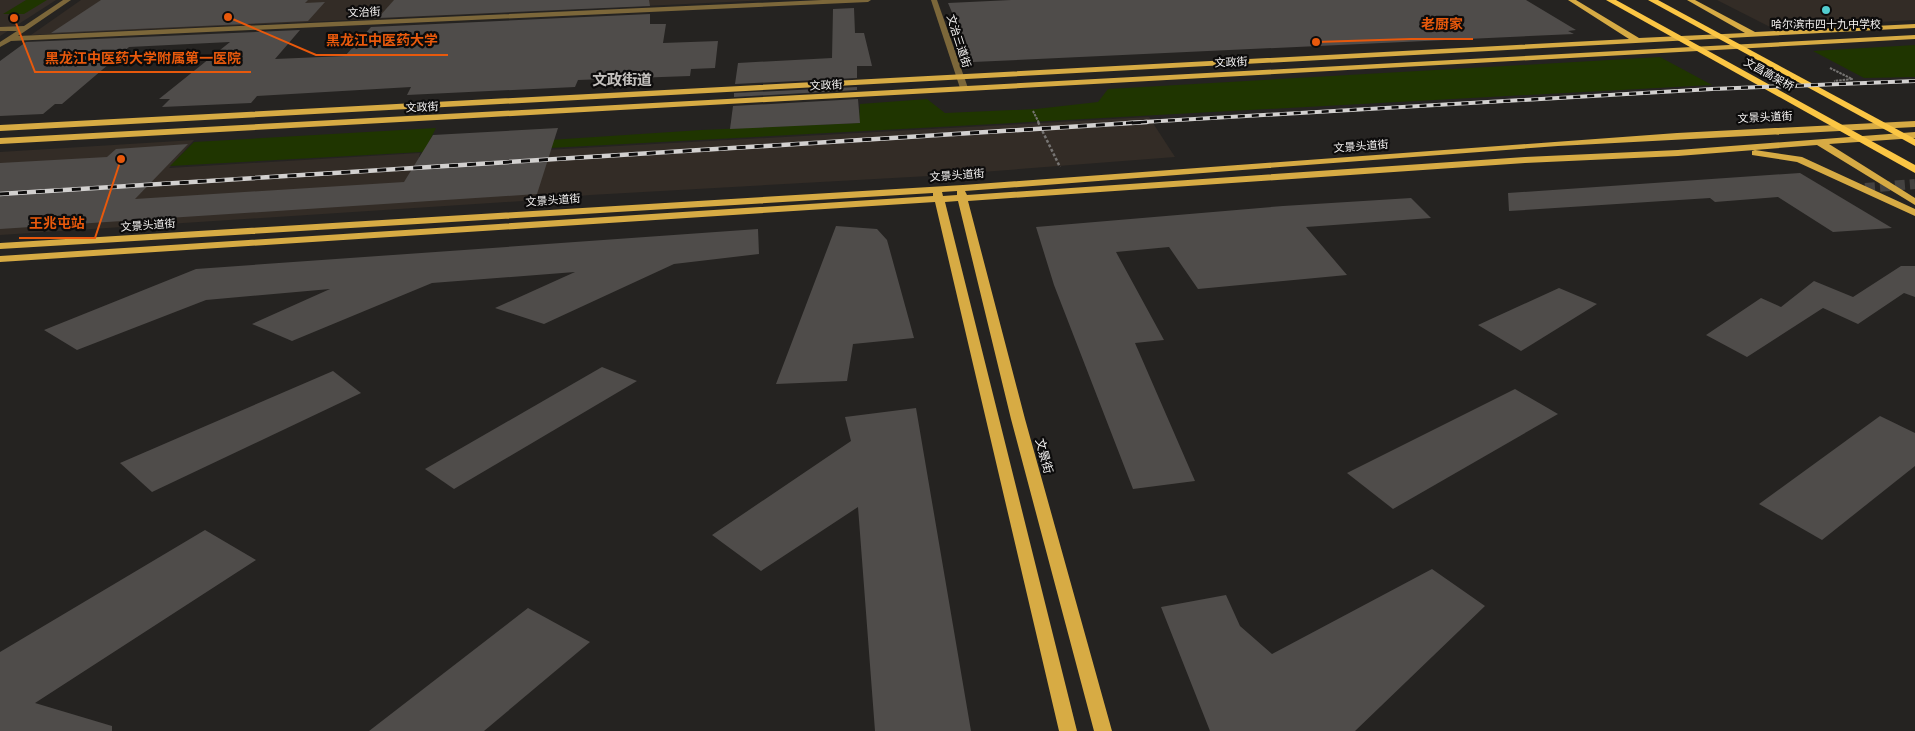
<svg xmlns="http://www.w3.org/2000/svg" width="1915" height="731" font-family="'IBM Plex Serif','Noto Sans SC',serif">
<rect width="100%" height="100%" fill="#252321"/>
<g fill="#332c26">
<path d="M0 0H56L0 36Z"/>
<path d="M81 0H770L31 35Z"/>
<path d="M1717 0H1915V20L1772 28Z"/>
<path d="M1149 117 1175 157 929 176 590 195 537 200 0 235V152L194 140 169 168 420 153 419 157Z"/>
</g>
<g fill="#1f3500">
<path d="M26 0H47L24 14H3Z"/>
<path d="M1915 45V77L1864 78 1813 51Z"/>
<path d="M1660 57 1712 85 421 155 422 152 170 166 194 142 436 128 426 148 701 130 859 123 860 104 927 99 945 113 1036 109 1098 102 1108 89Z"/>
</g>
<g fill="#4f4c4a">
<path d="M101 0H308L305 3 325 2 308 21 51 33Z"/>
<path d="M394 0H649L650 6 378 18Z"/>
<path d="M1011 0H1526L1576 30 1568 31 1574 34 973 62 948 3Z"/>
<path d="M854 8 855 33H864L872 66H857V78L735 84 738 63 832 58 833 9Z"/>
<path d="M650 14V24H666L663 43 718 41 715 68 691 69 690 76 578 80 575 87 407 95 411 87 257 96 251 103 162 107 170 99H159L230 42 129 47 62 104H55L43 114 0 116V61L26 42 300 30 275 59 345 56 371 27Z"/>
<path d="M857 87V90L734 97V93Z"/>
<path d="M858 99 860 123 730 129 733 106Z"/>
<path d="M558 128 537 194 0 229V163L107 157 116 149 188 144 135 199 404 182 433 135Z"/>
<path d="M1800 173 1892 228 1833 232 1778 197 1715 202 1710 198 1509 211 1508 193Z"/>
<path d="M1411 198 1431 218 1306 227 1347 275 1198 289 1169 247 1116 252 1164 340 1135 343 1195 481 1133 489 1054 285 1036 227 1283 206Z"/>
<path d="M836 226 877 229 887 240 914 338 853 344 847 381 776 384Z"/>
<path d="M758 229 759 254 674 264 544 324 495 308 575 272 432 283 292 341 252 324 330 289 206 300 77 350 44 330 196 269Z"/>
<path d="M1901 266H1915V297L1904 293 1858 324 1823 308 1747 357 1706 335 1761 298 1781 307 1814 281 1853 297Z"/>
<path d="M1559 288 1597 304 1521 351 1478 325Z"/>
<path d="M602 367 637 381 454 489 425 469Z"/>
<path d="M333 371 361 393 152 492 120 463Z"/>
<path d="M1515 389 1558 414 1393 509 1347 473Z"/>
<path d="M916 408 971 731H875L858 507 761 571 712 535 851 441 845 417Z"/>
<path d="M1880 416 1915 433V466L1822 540 1759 504Z"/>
<path d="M205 530 256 560 35 703 112 726V731H0V652Z"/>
<path d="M1432 569 1485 606 1355 731H1210L1161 607 1226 595 1240 626 1272 654Z"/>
<path d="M528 608 590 642 484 731H369Z"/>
</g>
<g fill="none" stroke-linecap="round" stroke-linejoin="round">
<path stroke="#444240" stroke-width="10" stroke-dasharray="10 5" stroke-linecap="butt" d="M1865 188 1915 184"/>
<g stroke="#777573" stroke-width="2" stroke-dasharray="2.5 1" stroke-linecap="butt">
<path d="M1830 68 1852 79 1834 81"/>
<path d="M1033 111 1039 123"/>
</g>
<path stroke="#777573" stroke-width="2.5" stroke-dasharray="3 2" stroke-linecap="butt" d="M1038 122 1060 167"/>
<g fill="#7c673a" fill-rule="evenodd">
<path d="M63 0H71L18 36 822 0H871L868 2 11 41 0 47V42L17 31H0V27L24 26Z"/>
<path d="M931 0H937L968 88 967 90 960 88Z"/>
</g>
<g fill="#d7ab44" fill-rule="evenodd">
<path d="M1568 0H1576L1639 38 1745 33 1687 0H1695L1755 32 1915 24V28L0 131V125L1629 39Z"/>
<path d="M1915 35V39L0 144V138Z"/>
<path d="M1915 121V127L1558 146 965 191 967 195 1525 157 1678 150 1915 132V138L1829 144 1915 198V205L1817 145 1678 156 1525 163 968 201 1025 419 1112 731H1094L1011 419 958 201 945 202 1077 731H1059L935 202 0 262V256L933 196V193L0 249V243L963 185 1677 133ZM957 191V195L943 196 942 192Z"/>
<path d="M1755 150 1802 157 1915 209V216L1797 162 1752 155V151Z"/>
</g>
<g fill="#fbc644" fill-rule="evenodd">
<path d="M1606 0H1616L1915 165V173Z"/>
<path d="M1648 0H1658L1915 139V146Z"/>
</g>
<g stroke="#d2d0cf" stroke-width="4">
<path id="rail-far1" d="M1126 123 1712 89 1915 81"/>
</g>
<g stroke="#d2d0cf" stroke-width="4.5">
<path id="rail" d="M0 194 1147 122"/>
</g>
<use href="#rail-far1" stroke="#0d0c0c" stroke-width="2.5" stroke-dasharray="7" stroke-linecap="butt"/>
<use href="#rail" stroke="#0d0c0c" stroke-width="3" stroke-dasharray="9" stroke-linecap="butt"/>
</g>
<circle fill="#52cdd0" stroke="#0d0c0c" stroke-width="2" cx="1826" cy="10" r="5"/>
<g text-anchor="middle" stroke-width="4.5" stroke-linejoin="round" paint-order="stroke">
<g font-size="11" fill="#f6f4f3" stroke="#0d0c0c">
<text transform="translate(364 12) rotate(-3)" y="4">文治街</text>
<text transform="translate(959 41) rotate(72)" y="4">文治三道街</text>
<text transform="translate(1231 62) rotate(-3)" y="4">文政街</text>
<text transform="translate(1769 74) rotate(29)" y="4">文昌高架桥</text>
<text transform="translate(826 85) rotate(-3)" y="4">文政街</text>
<text transform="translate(422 107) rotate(-3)" y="4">文政街</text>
<text transform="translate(1765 117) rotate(-3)" y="4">文景头道街</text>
<text transform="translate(1361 146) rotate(-4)" y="4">文景头道街</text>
<text transform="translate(957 175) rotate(-4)" y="4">文景头道街</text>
<text transform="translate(553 200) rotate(-4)" y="4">文景头道街</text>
<text transform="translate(148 225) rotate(-4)" y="4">文景头道街</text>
</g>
<g font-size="11" fill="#f6f4f3" stroke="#0d0c0c">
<text x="1826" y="28">哈尔滨市四十九中学校</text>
</g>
<g font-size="12" fill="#f6f4f3" stroke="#0d0c0c">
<text transform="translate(1044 456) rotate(75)" y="4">文景街</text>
</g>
<g font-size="15" font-weight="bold" fill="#c5c2bf" stroke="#0d0c0c">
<text x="622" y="85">文政街道</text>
</g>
</g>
<path fill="none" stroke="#e8590c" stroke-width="2" d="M1316 42L1411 39H1473M228 17L316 55H448M14 18L35 72H251M121 159L95 238H19"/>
<g fill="#e8590c" stroke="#0d0c0c" stroke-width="2">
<circle cx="1316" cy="42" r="5"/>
<circle cx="228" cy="17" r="5"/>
<circle cx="14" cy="18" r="5"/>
<circle cx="121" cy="159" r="5"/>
</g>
<g font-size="14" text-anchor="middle" font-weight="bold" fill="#e8590c" stroke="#0d0c0c" stroke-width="4.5" stroke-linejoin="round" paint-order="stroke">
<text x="1442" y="29">老厨家</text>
<text x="382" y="45">黑龙江中医药大学</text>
<text x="143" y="63">黑龙江中医药大学附属第一医院</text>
<text x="57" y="228">王兆屯站</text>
</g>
</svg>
